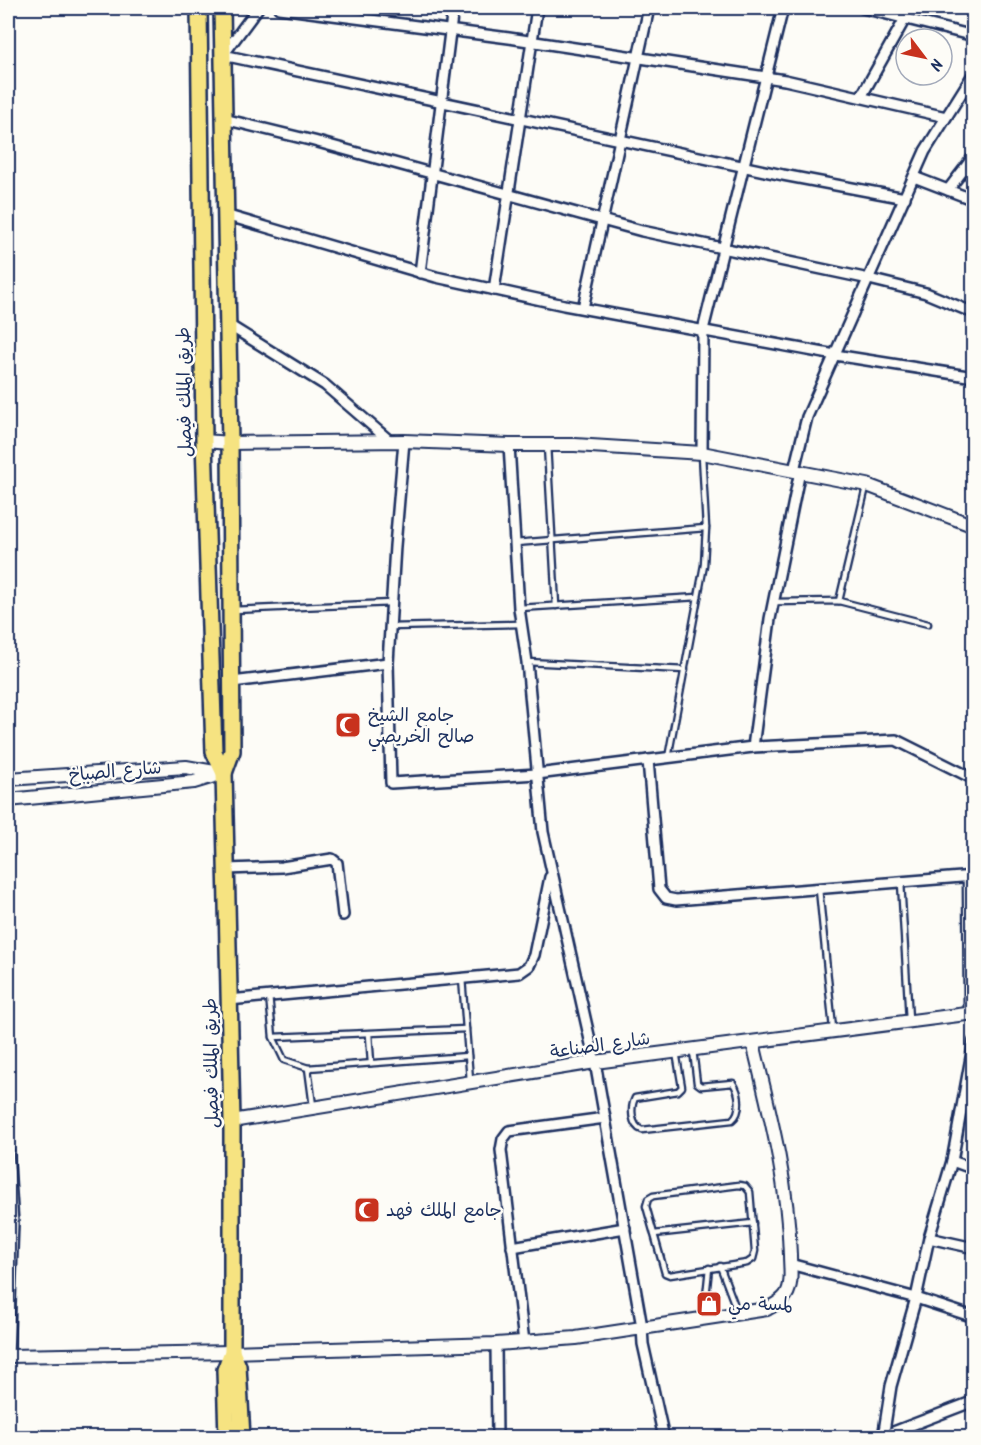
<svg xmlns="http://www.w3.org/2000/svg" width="981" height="1445" font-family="Kalam,'Playpen Sans Arabic',sans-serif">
<rect width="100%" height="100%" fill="#fdfcf7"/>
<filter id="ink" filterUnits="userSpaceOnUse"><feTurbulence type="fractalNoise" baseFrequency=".0167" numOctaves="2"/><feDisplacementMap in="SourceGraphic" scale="12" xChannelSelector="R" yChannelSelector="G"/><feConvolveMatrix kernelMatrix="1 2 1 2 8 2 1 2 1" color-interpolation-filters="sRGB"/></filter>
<g filter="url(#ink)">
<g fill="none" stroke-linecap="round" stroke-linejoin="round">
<g stroke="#1b2f5e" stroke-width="9">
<g id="service">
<path d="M547 445 556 606"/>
<path d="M515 543 706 528"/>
<path d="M839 601 866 487"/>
<path d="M774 602 839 601 928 624"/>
<path d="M519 608 698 597"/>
<path d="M232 610 392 603"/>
<path d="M390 627 521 624"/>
<path d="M527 662 685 670"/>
<path d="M668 758 704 565 706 528 702 455"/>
<path d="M966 877 967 1012"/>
<path d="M901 882 909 1020"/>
<path d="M819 889 833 1029"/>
<path d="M462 978 470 1080"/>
<path d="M269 996 273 1037 284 1060 308 1068 313 1106"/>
<path d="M369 1034 371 1063"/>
<path d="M273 1037 466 1029"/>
<path d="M676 1052 682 1087 678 1091 635 1098C630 1108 631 1126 642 1130L732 1120C742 1112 740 1093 733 1083L701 1086 697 1083 693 1050"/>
<path d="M308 1068 468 1056"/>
<path d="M739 1185 745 1186 750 1192 755 1251 753 1259 747 1263 670 1275 665 1273 646 1206 648 1199 653 1196Z"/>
<path d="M654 1234 753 1223"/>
<path d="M720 1266 737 1311"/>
<path d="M704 1316 709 1268"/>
</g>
</g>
<g stroke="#1b2f5e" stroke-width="14">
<g id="minor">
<path d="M258 8 223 55 783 175 905 198"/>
<path d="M279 8 509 38 785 80 946 117"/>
<path d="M863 8 974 36"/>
<path d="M861 97 911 8"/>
<path d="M224 119 314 141 642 231 869 279 926 293 974 313"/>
<path d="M914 177 974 200"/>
<path d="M948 190 974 156"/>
<path d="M225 215 436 277 564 305 835 355 974 377"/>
<path d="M420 273 453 8"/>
<path d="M494 290 537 8"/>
<path d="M583 308 649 8"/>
<path d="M227 324 325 385 391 442"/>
<path d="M404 441 395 546 388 663 391 783 537 774 753 747 896 740 974 779"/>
<path d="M509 445 519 608 527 662 543 832 595 1062 642 1327 643 1344 664 1438"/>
<path d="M702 453 703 330 783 8"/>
<path d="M794 470 807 417 925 151 974 73"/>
<path d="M232 682 388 663"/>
<path d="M753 747 770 619 800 471"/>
<path d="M648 760 659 889 666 898 676 900 974 876"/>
<path d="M226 869 282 867 332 859 337 863 343 915"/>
<path d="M229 1000 519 973 529 966 534 955 550 877"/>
<path d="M8 1150 13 1223 8 1356"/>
<path d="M952 1161 974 1169"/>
<path d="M929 1238 974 1248"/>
<path d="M512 1247 625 1228"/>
<path d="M790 1264 916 1298 974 1317"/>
<path d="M524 1342 501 1150 503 1139 509 1131 605 1118"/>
<path d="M496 1344 497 1438"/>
<path d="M883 1436 974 1401"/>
<path d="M883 1438 891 1386 916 1298 929 1238 952 1161 974 1041"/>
</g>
</g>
<g stroke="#1b2f5e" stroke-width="16">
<g id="tertiary">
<path d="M204 441 230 443 404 441 509 445H575L702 453 867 485 974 526"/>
<path d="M8 779 186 767 220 773"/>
<path d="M8 800 194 782 224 773"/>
<path d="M232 1121 595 1062 974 1013"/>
<path d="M8 1356 232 1352 496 1344 576 1338 767 1309C774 1305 781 1302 786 1295 793 1284 790 1268 790 1255 788 1182 770 1113 753 1043"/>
</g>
</g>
<g stroke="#1b2f5e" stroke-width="20">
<g id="primary">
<path d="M199 8 204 441 214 752 224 773 232 1121V1352L225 1370 227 1438"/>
<path d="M222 8 230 443 232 751 224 773"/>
<path d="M232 1352 238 1366 242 1438"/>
</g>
</g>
<use href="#service" stroke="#fdfcf7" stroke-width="4.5"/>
<use href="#minor" stroke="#fdfcf7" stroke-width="9"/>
<use href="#tertiary" stroke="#fdfcf7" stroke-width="12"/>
<use href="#primary" stroke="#f6e381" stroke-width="15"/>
</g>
</g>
<defs>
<g id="mosque-square" transform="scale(1.35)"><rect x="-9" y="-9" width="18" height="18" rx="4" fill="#c8321e" stroke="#fdfcf7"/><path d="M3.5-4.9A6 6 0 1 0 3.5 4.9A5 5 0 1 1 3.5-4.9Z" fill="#fff"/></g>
<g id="shop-square" transform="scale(1.35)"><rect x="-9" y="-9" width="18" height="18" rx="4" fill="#c8321e" stroke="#fdfcf7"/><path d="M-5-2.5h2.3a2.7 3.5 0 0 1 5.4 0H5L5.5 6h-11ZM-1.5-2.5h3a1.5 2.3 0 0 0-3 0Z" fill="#fff"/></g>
</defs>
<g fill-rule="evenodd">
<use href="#mosque-square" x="348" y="725"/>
<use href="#mosque-square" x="367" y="1210"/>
<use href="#shop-square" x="709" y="1304"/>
</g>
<g text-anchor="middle" stroke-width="5" stroke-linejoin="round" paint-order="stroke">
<g font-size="18" fill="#1b2f5e" stroke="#fdfcf7">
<text transform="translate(184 392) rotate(-91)" y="6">طريق الملك فيصل</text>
<text transform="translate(115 771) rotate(-5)" y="6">شارع الصباخ</text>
<text transform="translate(600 1045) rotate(-8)" y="6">شارع الصناعة</text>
<text transform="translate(211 1063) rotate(-91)" y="6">طريق الملك فيصل</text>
</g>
<g font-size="18" fill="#1b2f5e" stroke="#fdfcf7" text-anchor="start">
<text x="368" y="721">جامع الشيخ<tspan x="368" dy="21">صالح الخريصي</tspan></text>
<text x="386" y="1216">جامع الملك فهد</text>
<text x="728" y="1310">لمسة مي</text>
</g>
</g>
<rect width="981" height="1445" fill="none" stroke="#fdfcf7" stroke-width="30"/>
<rect x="15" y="15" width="951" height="1415" fill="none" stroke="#1b2f5e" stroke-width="2" filter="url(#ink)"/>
<g transform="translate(924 57) rotate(122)"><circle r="28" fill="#fdfcf7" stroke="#a3aaba" stroke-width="1.5"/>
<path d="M0-4.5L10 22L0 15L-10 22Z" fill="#c8321e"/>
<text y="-9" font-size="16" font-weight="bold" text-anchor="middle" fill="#1b2f5e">N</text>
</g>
</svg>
